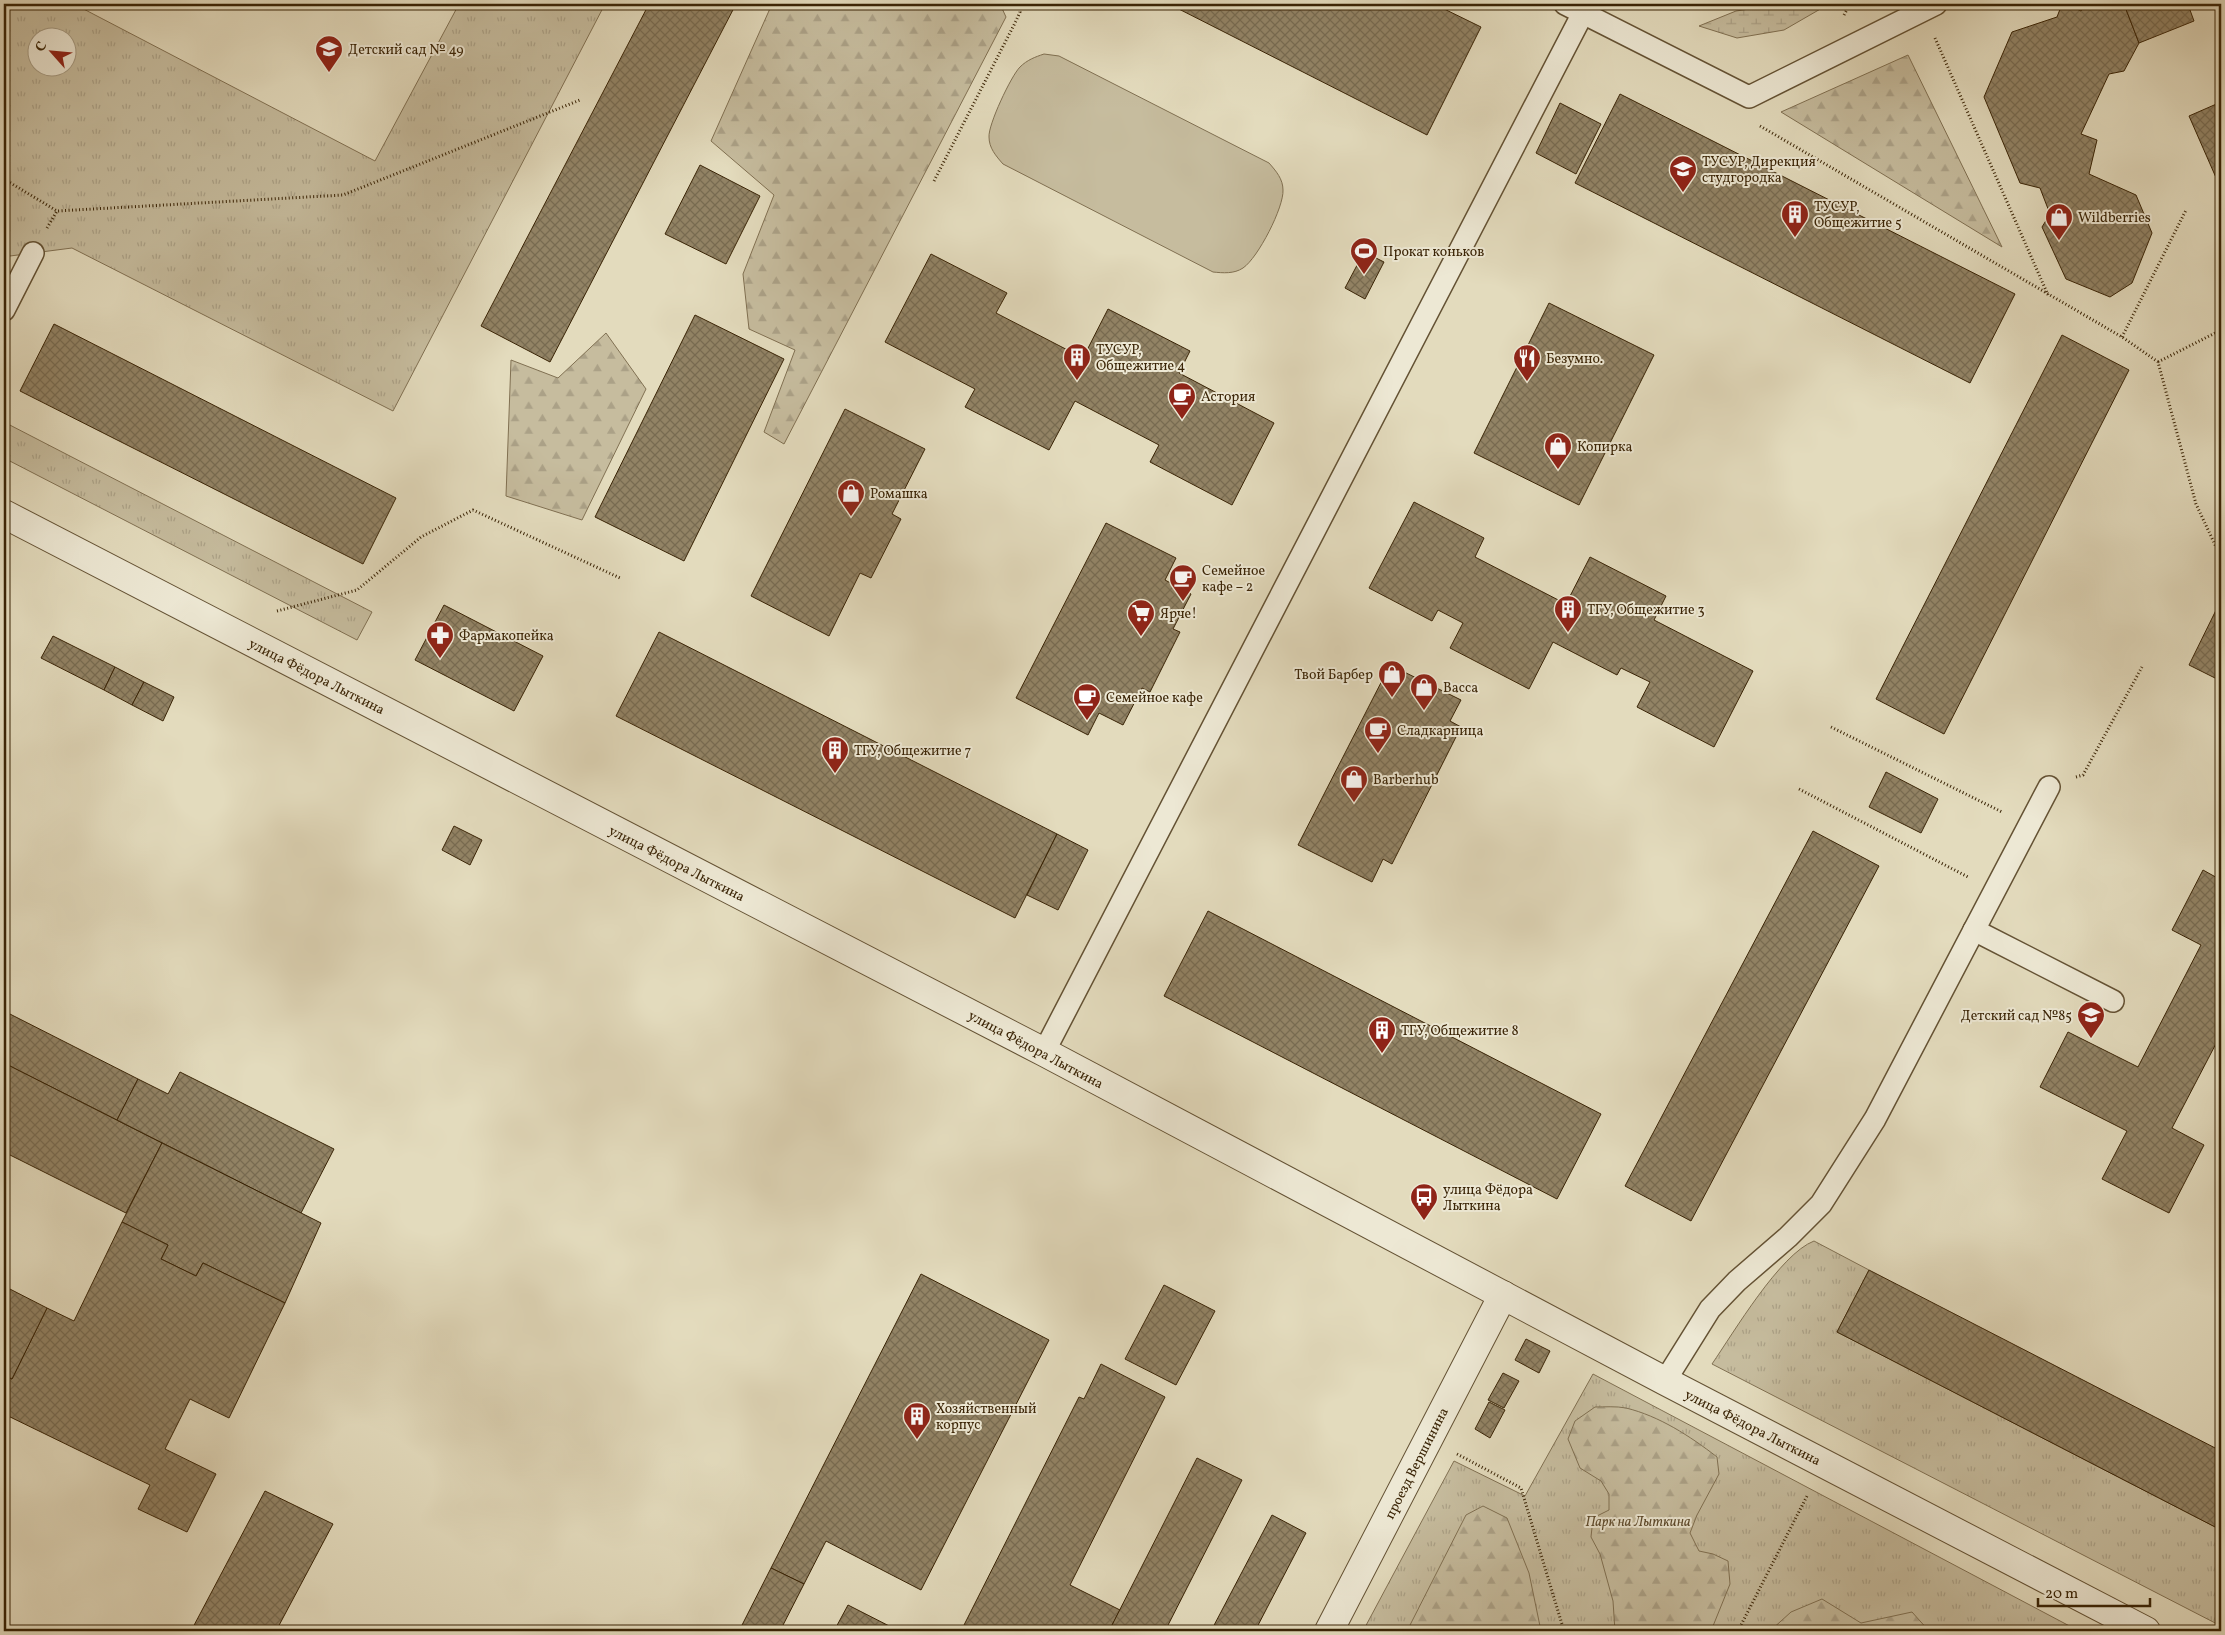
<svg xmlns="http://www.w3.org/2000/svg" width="2225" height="1635" font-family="Vollkorn,serif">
<defs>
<pattern id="grass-tufts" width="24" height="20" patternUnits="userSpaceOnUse" patternTransform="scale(1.25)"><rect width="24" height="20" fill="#c6bc9e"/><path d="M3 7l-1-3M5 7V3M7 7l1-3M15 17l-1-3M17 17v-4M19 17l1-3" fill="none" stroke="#aba187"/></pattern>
<pattern id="forest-firs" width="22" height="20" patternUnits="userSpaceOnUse" patternTransform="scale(1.25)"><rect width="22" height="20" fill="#c6bc9e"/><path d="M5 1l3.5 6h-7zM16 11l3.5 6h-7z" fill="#aba187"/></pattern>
<pattern id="wetland-marsh" width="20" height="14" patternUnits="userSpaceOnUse" patternTransform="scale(1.25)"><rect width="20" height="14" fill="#c6bc9e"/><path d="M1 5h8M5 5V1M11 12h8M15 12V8" fill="none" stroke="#aba187"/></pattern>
<pattern id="building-cross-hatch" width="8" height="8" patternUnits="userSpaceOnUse" patternTransform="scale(1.25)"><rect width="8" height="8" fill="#928365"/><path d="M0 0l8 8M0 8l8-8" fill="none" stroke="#786b51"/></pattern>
</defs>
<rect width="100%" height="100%" fill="#e3dbbd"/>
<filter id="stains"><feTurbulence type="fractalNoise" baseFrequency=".004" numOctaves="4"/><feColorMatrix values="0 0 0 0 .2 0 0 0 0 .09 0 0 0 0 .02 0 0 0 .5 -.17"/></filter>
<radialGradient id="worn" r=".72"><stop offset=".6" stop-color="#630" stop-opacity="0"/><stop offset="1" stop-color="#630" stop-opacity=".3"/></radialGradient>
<g fill="url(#grass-tufts)" stroke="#807052" fill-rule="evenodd">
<path d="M4 4H74L375 161 459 4H605L393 411 72 248 10 256 4 253ZM38 38H68V68H38Z"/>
<path d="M4 422 372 612 357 640 4 458Z"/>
<path d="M1814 1241 1869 1270 1837 1332 2221 1530V1626L1712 1364C1734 1332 1780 1254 1814 1241Z"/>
<path d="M1593 1374 2079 1631H1363L1454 1461 1525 1496Z"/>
</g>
<g fill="url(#forest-firs)" stroke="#807052">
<path d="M772 4H1000L1006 17 784 444 764 432 795 350 749 329 743 274 774 195 711 141Z"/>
<path d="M1908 55 2002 247 1781 112Z"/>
<path d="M606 333 646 389 582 520 506 496 511 360 558 378Z"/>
<path d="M1595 1407C1604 1407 1616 1406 1626 1408 1659 1416 1690 1436 1717 1457L1719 1474 1697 1515 1690 1533 1699 1551 1713 1554 1728 1561 1730 1584 1711 1631H1615L1613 1601 1600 1554 1591 1537 1593 1518 1609 1510V1494L1601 1481 1580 1468 1568 1439 1575 1421Z"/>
<path d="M1483 1506 1507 1518 1529 1573 1541 1631H1407L1466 1515Z"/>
<path d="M1822 1599 1861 1623 1912 1612 1929 1631H1770L1791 1612Z"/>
</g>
<path fill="url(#wetland-marsh)" stroke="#807052" d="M1782 4H1829L1784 30 1737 38 1699 26 1736 11Z"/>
<path fill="#c6bc9e" stroke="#807052" d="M1044 54 1059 56 1269 163C1276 171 1283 179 1283 190 1284 207 1258 258 1243 268 1234 274 1223 273 1213 272L1003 164C996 156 989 148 989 137 988 125 1011 76 1020 67 1027 60 1035 57 1044 54Z"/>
<g fill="url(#building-cross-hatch)" stroke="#3a2406">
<path d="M649 4H736L550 362 481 326Z"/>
<path d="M1169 4H1434L1481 27 1427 135Z"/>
<path d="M2062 4H2067L2081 11 2084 4H2124L2139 43 2124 71 2109 74 2081 134 2097 140 2089 174 2136 195 2152 233 2132 283 2110 297 2066 279 2042 227 2050 214 2040 188 2020 183 1984 97 2012 32 2057 17Z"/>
<path d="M2124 4H2204L2190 10 2194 21 2139 43Z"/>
<path d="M1620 94 2015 294 1970 383 1575 183Z"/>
<path d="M2221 102V189L2189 116Z"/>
<path d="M1560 103 1601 124 1576 174 1536 153Z"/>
<path d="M700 165 760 196 726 264 665 234Z"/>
<path d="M1364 252 1384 262 1365 299 1345 288Z"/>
<path d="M931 254 1007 293 996 313 1083 358 1108 309 1190 351 1179 373 1274 423 1232 505 1150 462 1159 445 1075 401 1049 450 965 407 975 389 885 342Z"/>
<path d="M1549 303 1654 355 1579 505 1474 453Z"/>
<path d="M695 315 784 359 684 561 595 517Z"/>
<path d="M54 324 396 498 363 564 20 391Z"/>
<path d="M2062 335 2129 370 1944 734 1876 699Z"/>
<path d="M845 409 925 449 892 514 901 519 871 578 860 573 829 636 751 596Z"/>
<path d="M1414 502 1484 538 1475 557 1566 604 1590 557 1666 596 1654 620 1753 671 1714 747 1637 707 1650 682 1621 668 1617 675 1553 642 1529 689 1450 648 1463 623 1438 610 1432 621 1369 588Z"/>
<path d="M1106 523 1176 558 1165 580 1191 594 1173 629 1180 632 1150 692 1142 688 1123 725 1099 713 1088 735 1016 698Z"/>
<path d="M2221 600V681L2189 665Z"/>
<path d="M444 605 543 656 514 711 415 660Z"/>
<path d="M659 632 1057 834 1015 918 616 716Z"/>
<path d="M53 636 115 667 104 690 41 658Z"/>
<path d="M1390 665 1461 700 1450 721 1461 727 1392 864 1383 859 1372 882 1298 845Z"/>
<path d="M115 667 144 682 132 705 104 690Z"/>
<path d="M144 682 174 697 163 721 132 705Z"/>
<path d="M1886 772 1938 799 1921 833 1869 807Z"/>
<path d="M454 826 482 840 470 865 442 850Z"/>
<path d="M1813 831 1879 866 1691 1221 1625 1186Z"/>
<path d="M1057 834 1088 850 1058 910 1027 895Z"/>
<path d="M2203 870 2221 880V1034L2172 1128 2204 1145 2169 1213 2102 1179 2127 1131 2040 1087 2068 1032 2138 1067 2201 945 2172 930Z"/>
<path d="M1208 911 1601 1114 1557 1199 1164 996Z"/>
<path d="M4 1011 138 1079 117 1120 4 1063Z"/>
<path d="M4 1063 162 1143 126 1213 4 1152Z"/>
<path d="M180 1072 334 1149 301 1213 117 1120 138 1079 168 1094Z"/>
<path d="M162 1143 321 1223 285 1303 203 1263 196 1276 161 1259 168 1245 122 1222Z"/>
<path d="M122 1222 168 1245 161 1259 196 1276 203 1263 285 1303 229 1418 190 1399 165 1449 216 1474 187 1532 138 1509 150 1485 4 1414V1375L12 1379 47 1308 74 1321Z"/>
<path d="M1869 1270 2221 1451V1530L1837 1332Z"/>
<path d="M921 1274 1049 1340 921 1590 826 1541 804 1584 771 1568Z"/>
<path d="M1164 1285 1215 1311 1176 1385 1125 1359Z"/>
<path d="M4 1286 47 1308 12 1379 4 1375Z"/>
<path d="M1526 1339 1550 1351 1539 1373 1515 1360Z"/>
<path d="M1101 1364 1165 1397 1070 1585 1120 1610 1109 1631H961L1079 1397 1084 1399Z"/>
<path d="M1503 1373 1519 1381 1504 1408 1488 1400Z"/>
<path d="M1489 1402 1505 1410 1490 1438 1475 1429Z"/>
<path d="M1197 1458 1242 1480 1165 1631H1109Z"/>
<path d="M265 1491 333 1524 276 1631H191Z"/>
<path d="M1272 1515 1306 1533 1255 1631H1211Z"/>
<path d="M771 1568 804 1584 780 1631H739Z"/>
<path d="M848 1605 899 1631H834Z"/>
</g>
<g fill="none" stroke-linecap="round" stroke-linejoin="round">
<g stroke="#645234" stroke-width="24">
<g id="service">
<path d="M1565 4 1749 97 1936 4"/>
<path d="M4 310 33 253"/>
<path d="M1974 930 2113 1001"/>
<path d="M1044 1052 1583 13"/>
<path d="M1665 1381 1710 1309 1737 1281 1788 1237 1821 1204 1875 1119 2049 787"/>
</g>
</g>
<g stroke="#645234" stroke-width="30">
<g id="tertiary">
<path d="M4 514 1044 1052 1665 1381 2146 1631"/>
<path d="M1329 1631 1503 1295"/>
</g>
</g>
<g stroke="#3a2406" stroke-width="3" stroke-dasharray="1 2.5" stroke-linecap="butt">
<path d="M1844 15 1850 4"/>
<path d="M1935 38 2048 295"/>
<path d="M1760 126 2122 337 2158 362 2196 504 2217 549"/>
<path d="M4 179 57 211 343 195 580 100"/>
<path d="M934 181 1016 21 1020 12 1017 4"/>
<path d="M47 228 57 211"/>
<path d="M2122 337 2186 210"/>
<path d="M2158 362 2221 330"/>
<path d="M277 611 357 590 421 537 473 510 620 578"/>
<path d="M1831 727 2002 812"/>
<path d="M2076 777 2083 775 2142 667"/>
<path d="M1799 789 1968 877"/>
<path d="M1457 1454 1521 1488 1564 1631"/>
<path d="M1738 1631 1808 1494"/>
</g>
<use href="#service" stroke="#ede8d4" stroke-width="21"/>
<use href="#tertiary" stroke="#ede8d4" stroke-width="28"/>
</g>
<defs>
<g id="school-pin" transform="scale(1.4375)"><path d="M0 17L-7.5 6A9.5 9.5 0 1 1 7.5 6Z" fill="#8f2418" stroke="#ede8d4"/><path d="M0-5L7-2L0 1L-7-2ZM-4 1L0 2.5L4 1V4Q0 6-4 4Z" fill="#fff"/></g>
<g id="university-pin" transform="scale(1.4375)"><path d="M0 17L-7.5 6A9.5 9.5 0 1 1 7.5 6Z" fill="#8f2418" stroke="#ede8d4"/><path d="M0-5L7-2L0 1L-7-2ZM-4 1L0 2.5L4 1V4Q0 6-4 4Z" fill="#fff"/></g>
<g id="building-pin" transform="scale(1.4375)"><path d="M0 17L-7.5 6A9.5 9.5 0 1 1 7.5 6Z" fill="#8f2418" stroke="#ede8d4"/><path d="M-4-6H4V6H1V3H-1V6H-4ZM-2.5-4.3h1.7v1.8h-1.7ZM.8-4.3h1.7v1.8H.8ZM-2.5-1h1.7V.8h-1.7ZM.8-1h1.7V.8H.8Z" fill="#fff"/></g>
<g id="shop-pin" transform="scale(1.4375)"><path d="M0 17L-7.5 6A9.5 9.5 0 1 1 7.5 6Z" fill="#8f2418" stroke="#ede8d4"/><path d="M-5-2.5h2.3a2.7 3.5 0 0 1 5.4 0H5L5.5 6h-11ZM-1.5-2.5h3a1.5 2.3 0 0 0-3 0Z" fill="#fff"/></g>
<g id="stadium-pin" transform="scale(1.4375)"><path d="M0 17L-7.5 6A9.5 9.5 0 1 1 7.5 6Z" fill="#8f2418" stroke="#ede8d4"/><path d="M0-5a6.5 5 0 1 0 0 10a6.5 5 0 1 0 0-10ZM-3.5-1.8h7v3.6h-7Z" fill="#fff"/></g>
<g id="restaurant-pin" transform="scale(1.4375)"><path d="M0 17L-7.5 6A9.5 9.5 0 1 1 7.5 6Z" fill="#8f2418" stroke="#ede8d4"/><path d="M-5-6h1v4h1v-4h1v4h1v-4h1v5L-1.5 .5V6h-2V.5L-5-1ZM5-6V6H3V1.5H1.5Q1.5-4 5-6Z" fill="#fff"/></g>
<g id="cafe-pin" transform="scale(1.4375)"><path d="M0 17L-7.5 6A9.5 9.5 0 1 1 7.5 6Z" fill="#8f2418" stroke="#ede8d4"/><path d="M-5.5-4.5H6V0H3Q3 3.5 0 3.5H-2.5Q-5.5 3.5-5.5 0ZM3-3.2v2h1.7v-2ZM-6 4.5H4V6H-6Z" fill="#fff"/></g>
<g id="supermarket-pin" transform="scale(1.4375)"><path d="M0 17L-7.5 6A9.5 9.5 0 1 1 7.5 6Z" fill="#8f2418" stroke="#ede8d4"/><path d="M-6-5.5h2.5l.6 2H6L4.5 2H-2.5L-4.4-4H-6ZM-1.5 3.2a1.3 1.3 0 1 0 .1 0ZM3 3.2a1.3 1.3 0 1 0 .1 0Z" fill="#fff"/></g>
<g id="pharmacy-pin" transform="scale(1.4375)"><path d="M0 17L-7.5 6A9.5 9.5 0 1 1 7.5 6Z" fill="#8f2418" stroke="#ede8d4"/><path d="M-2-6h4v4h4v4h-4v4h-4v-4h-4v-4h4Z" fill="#fff"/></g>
<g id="bus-pin" transform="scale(1.4375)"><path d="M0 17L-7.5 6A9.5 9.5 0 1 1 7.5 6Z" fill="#8f2418" stroke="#ede8d4"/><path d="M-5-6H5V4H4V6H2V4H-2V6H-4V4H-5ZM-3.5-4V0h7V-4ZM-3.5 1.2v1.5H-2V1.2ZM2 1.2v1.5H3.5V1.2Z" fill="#fff"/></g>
</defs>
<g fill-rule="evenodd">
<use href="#school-pin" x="329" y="49"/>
<use href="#university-pin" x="1683" y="169"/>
<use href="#building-pin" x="1795" y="214"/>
<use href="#shop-pin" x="2059" y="217"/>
<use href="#stadium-pin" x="1364" y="251"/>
<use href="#building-pin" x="1077" y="357"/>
<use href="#restaurant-pin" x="1527" y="358"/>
<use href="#cafe-pin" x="1182" y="396"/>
<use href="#shop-pin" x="1558" y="446"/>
<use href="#shop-pin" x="851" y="493"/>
<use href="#cafe-pin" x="1183" y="578"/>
<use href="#building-pin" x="1568" y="609"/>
<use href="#supermarket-pin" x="1141" y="613"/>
<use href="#pharmacy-pin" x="440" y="635"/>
<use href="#shop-pin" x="1392" y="674"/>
<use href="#shop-pin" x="1424" y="687"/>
<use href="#cafe-pin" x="1087" y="697"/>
<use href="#cafe-pin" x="1378" y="730"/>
<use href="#building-pin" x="835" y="750"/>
<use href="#shop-pin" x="1354" y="779"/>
<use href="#school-pin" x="2091" y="1015"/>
<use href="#building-pin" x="1382" y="1030"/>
<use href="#bus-pin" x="1424" y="1197"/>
<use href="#building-pin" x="917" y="1416"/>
</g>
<g text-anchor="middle" stroke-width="4" stroke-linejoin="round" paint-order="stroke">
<g font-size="14" fill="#3a2406" stroke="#ede8d4" text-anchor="start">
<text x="348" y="54">Детский сад № 49</text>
<text x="1702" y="166">ТУСУР, Дирекция<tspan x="1702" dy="16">студгородка</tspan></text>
<text x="1814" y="211">ТУСУР,<tspan x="1814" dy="16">Общежитие 5</tspan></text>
<text x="2078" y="222">Wildberries</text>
<text x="1383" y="256">Прокат коньков</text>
<text x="1096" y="354">ТУСУР,<tspan x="1096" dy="16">Общежитие 4</tspan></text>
<text x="1546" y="363">Безумно.</text>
<text x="1201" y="401">Астория</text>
<text x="1577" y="451">Копирка</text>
<text x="870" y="498">Ромашка</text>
<text x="1202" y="575">Семейное<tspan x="1202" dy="16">кафе – 2</tspan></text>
<text x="1587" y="614">ТГУ, Общежитие 3</text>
<text x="1160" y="618">Ярче!</text>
<text x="459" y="640">Фармакопейка</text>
<text x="1373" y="679" text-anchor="end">Твой Барбер</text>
<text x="1443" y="692">Васса</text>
<text x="1106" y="702">Семейное кафе</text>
<text x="1397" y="735">Сладкарница</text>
<text x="854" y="755">ТГУ, Общежитие 7</text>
<text x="1373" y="784">Barberhub</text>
<text x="2072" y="1020" text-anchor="end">Детский сад №85</text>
<text x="1401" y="1035">ТГУ, Общежитие 8</text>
<text x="1443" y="1194">улица Фёдора<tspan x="1443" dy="16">Лыткина</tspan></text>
<text x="936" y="1413">Хозяйственный<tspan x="936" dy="16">корпус</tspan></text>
</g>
<g font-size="14" fill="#3a2406" stroke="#ede8d4">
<text transform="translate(317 676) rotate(27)" y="5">улица Фёдора Лыткина</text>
<text transform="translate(677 863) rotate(27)" y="5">улица Фёдора Лыткина</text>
<text transform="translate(1036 1049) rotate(28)" y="5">улица Фёдора Лыткина</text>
<text transform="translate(1753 1427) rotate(27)" y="5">улица Фёдора Лыткина</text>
<text transform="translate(1416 1463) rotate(-63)" y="5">проезд Вершинина</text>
</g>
<g font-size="14" font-style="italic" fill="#5d4a2c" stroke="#ede8d4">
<text x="1638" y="1526">Парк на Лыткина</text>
</g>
</g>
<rect width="2225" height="1635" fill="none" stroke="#e3dbbd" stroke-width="20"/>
<rect x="5" y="5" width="2215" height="1625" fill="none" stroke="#3a2406" stroke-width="2.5"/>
<rect x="10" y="10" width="2205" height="1615" fill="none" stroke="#3a2406"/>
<g transform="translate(52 52) rotate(297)"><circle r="24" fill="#ede8d4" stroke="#a59a82"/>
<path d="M0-4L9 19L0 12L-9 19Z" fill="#8f2418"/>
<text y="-8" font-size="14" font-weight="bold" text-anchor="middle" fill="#3a2406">С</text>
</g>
<path d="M2038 1598v8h112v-8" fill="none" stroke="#3a2406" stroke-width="2.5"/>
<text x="2045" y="1598" font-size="15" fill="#3a2406" stroke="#ede8d4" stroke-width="4" paint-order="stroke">20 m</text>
<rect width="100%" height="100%" filter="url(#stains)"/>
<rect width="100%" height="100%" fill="url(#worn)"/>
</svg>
